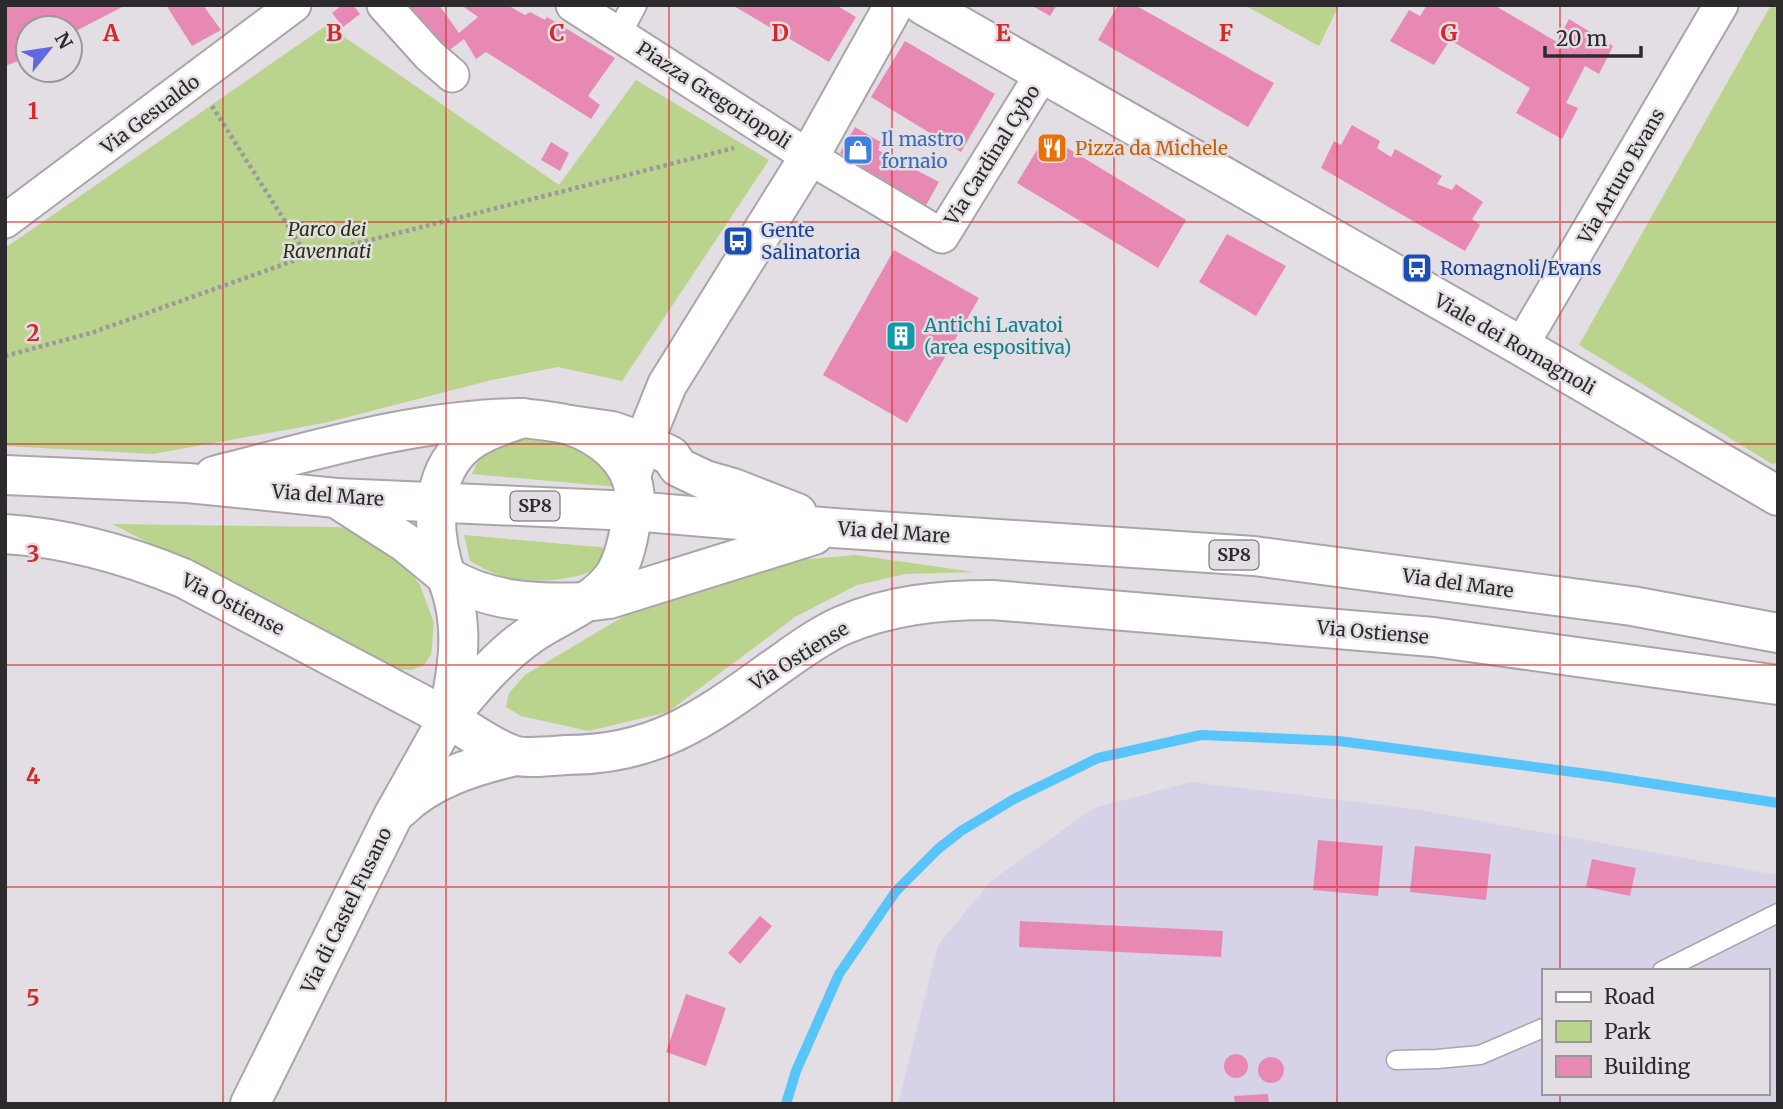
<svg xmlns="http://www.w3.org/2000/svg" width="1783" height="1109" font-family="Merriweather,serif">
<rect width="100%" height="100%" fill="#e3dee3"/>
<path fill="#d6d3e9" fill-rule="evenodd" d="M1191 782 1415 809 1778 875V1104H898L938 945 991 881 1094 808ZM1543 971H1767V1093H1543Z"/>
<g fill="#bad38d">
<path d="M1244 5H1339L1319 46Z"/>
<path d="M1771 5H1778V463L1772 464 1579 345Z"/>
<path d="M327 25 559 185 636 80 769 160 622 381 558 367 492 380 324 423 153 454 5 446V248Z"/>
<path d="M521 439 567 445 595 456 618 487 472 474 483 449Z"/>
<path d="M112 524 338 527 372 532 399 557 420 585 434 623 431 655 424 665 411 670 395 669Z"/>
<path d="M464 535 610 548C608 552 606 560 603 564 586 581 528 584 506 578 493 574 481 567 470 561Z"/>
<path d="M856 555 974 572 905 574 857 585 795 617 668 712 589 731 521 716 506 707 509 693 525 675 663 593 758 563Z"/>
</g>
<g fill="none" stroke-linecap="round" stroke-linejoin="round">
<path stroke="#57c5fb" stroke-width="10" d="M786 1104 796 1071 839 974 896 891 938 849 961 831 1014 799 1098 758 1201 735 1339 741 1603 776 1778 803"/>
</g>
<g fill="#e889b4">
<path d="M5 5H126L70 34V28H28V57L5 66Z"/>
<path d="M166 5H203L221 30 192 46Z"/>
<path d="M342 5H353L360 14 343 27 332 13Z"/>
<path d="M397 5H439L459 33 478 17 461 5H507L525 15 530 12 545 20 547 17 615 58 588 96 600 105 591 119 486 52 476 59 464 39 440 57Z"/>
<path d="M732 5H836L856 17 829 62Z"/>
<path d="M1031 5H1057L1050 16Z"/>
<path d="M1118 5H1135L1274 83 1248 127 1098 40Z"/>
<path d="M1427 5H1494L1557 42 1569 19 1613 46 1599 74 1585 66 1566 103 1578 108 1562 139 1516 113 1530 88 1450 40 1434 65 1390 41 1409 10 1420 16Z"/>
<path d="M905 41 995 94 961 152 871 97Z"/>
<path d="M1352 125 1380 141 1377 148 1391 157 1395 149 1442 176 1437 184 1452 190 1456 184 1483 202 1472 219 1480 225 1465 251 1321 168 1334 141 1341 145Z"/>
<path d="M855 127 882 143 878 150 939 182 925 207 840 153Z"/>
<path d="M1046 135 1186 220 1158 268 1017 183Z"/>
<path d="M551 142 569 153 560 171 541 160Z"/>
<path d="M1227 234 1286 266 1256 316 1199 282Z"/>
<path d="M894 250 979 298 907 423 823 375Z"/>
<path d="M1318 840 1383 846 1378 896 1313 890Z"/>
<path d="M1415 846 1491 854 1486 900 1410 892Z"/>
<path d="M1592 859 1636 868 1630 896 1586 887Z"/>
<path d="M760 916 772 926 740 964 728 953Z"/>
<path d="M1020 921 1223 931 1221 957 1019 947Z"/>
<path d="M686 994 726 1008 706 1066 666 1052Z"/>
<circle cx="1236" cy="1066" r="12"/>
<circle cx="1271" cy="1070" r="13"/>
<path d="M1268 1094 1269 1104H1235L1234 1096Z"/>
</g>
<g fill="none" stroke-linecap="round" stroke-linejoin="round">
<g stroke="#aaa5aa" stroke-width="21">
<g id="service">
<path d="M1662 971 1778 913"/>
<path d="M1396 1060 1437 1059 1480 1055 1543 1028"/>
</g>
</g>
<g stroke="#aaa5aa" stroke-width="28">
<path id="pedestrian" d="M619 33 634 5"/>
</g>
<g stroke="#aaa5aa" stroke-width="37">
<g id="minor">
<path d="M384 5 430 56 452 75"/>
<path d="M573 5 809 157 942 236 1042 74"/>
<path d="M5 221 294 5"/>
<path d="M1521 346 1721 5"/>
</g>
</g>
<g stroke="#aaa5aa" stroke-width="42">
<g id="tertiary">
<path d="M520 419C501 426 482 431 466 444 428 475 432 534 446 576 488 602 536 604 585 602"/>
<path d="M632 472 667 385 809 157 894 5"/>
<path d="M5 534C68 538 125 554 183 578L448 718 393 816 250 1104"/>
<path d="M400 809C430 779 474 766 515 756"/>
</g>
</g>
<g stroke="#aaa5aa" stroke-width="42">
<g id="secondary">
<path d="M923 5 1521 346 1778 496"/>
<path d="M446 576C466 623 458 668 448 716"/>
<path d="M448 718C468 730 490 747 513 755 525 759 552 756 566 755 653 755 701 721 769 672 792 656 815 638 841 626 889 605 939 600 992 600L1433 637 1778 685"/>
<path d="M448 718C473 688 497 658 530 635 557 616 592 605 613 577 624 561 628 540 631 522 633 512 636 500 634 490 630 458 598 434 569 425 554 421 538 420 522 418"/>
</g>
</g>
<g stroke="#aaa5aa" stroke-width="42">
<g id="primary">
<path d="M570 425 612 431 643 442 671 456 678 467 705 480 733 488 797 513"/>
<path d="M5 475 188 483 336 498 633 511 834 528 1254 556 1632 606 1778 633"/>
<path d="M214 476C316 450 416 419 522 418"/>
<path d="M336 498 406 543 446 576"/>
<path d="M585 602 609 599 814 535"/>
</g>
</g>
<g stroke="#9c989c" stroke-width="4.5" stroke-dasharray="3.5 3.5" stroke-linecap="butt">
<path d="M212 106 307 256"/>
<path d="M5 356 91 333 307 256 734 148"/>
</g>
<use href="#service" stroke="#fff" stroke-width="18"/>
<use href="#pedestrian" stroke="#fff" stroke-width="24"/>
<use href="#minor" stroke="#fff" stroke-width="33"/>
<use href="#tertiary" stroke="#fff" stroke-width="38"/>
<use href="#secondary" stroke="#fff" stroke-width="38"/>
<use href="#primary" stroke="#fff" stroke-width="38"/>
</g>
<path fill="none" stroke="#d62828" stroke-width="2" stroke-opacity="0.55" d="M223 5V1104M446 5V1104M669 5V1104M892 5V1104M1114 5V1104M1337 5V1104M1560 5V971M5 222H1778M5 444H1778M5 665H1778M5 887H1778M1560 1093V1104"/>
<defs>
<g id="restaurant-square" transform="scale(1.575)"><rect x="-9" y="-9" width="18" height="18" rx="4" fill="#e8710a" stroke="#e3dee3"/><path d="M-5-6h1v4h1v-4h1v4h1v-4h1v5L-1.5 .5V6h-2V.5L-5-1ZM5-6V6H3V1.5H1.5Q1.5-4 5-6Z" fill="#fff"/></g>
<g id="shop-square" transform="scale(1.575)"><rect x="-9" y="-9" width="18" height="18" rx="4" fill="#3f7fe0" stroke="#e3dee3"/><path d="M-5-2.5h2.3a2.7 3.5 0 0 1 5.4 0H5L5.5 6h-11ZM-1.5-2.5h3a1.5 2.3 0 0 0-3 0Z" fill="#fff"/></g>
<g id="bus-square" transform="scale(1.575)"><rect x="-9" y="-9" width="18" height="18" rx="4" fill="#1a4fb4" stroke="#e3dee3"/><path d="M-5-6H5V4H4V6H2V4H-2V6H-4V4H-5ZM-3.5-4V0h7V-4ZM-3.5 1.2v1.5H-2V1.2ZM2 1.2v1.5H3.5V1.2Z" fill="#fff"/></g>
<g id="building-square" transform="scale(1.575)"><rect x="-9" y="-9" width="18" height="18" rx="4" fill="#0f9aa8" stroke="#e3dee3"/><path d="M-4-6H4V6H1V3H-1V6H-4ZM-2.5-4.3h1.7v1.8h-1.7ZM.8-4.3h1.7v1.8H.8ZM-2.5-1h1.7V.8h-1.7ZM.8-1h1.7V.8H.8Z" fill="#fff"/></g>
</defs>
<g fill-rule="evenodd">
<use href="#restaurant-square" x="1052" y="148"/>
<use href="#shop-square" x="858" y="150"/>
<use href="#bus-square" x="738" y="241"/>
<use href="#bus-square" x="1417" y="268"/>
<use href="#building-square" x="901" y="336"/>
</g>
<g text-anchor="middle" stroke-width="5" stroke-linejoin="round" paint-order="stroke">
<g fill="#e3dee3" stroke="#636063" stroke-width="2">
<rect x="510.5" y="491.5" width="49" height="29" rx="5"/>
<rect x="1209.5" y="540.5" width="49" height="29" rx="5"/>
</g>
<g font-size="18" font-weight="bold" fill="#2c2a2c">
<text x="535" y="512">SP8</text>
<text x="1234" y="561">SP8</text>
</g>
<g font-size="19" fill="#2c2a2c" stroke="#e3dee3">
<text transform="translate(714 95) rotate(33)" y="7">Piazza Gregoriopoli</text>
<text transform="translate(150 114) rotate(-37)" y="7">Via Gesualdo</text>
<text transform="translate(992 155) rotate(-58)" y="7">Via Cardinal Cybo</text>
<text transform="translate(1621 176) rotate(-60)" y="7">Via Arturo Evans</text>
<text transform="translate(1515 344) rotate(30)" y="7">Viale dei Romagnoli</text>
<text transform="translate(328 495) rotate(4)" y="7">Via del Mare</text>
<text transform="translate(894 532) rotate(4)" y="7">Via del Mare</text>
<text transform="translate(1458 583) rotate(8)" y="7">Via del Mare</text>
<text transform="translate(233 604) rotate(27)" y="7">Via Ostiense</text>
<text transform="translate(1373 632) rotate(5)" y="7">Via Ostiense</text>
<text transform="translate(799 656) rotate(-32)" y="7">Via Ostiense</text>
<text transform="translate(346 910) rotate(-64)" y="7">Via di Castel Fusano</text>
</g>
<g font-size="19" fill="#366cbe" stroke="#e3dee3" text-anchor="start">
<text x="881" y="146">Il mastro<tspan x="881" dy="22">fornaio</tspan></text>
</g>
<g font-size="19" fill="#c56008" stroke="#e3dee3" text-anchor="start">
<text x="1075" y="155">Pizza da Michele</text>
</g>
<g font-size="19" font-style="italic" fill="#27330c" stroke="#e3dee3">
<text x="327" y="236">Parco dei<tspan x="327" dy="22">Ravennati</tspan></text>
</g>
<g font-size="19" fill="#164399" stroke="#e3dee3" text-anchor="start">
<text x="761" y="237">Gente<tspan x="761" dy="22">Salinatoria</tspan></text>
<text x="1440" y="275">Romagnoli/Evans</text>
</g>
<g font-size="19" fill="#0d838f" stroke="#e3dee3" text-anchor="start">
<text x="924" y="332">Antichi Lavatoi<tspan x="924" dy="22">(area espositiva)</tspan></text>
</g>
</g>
<g font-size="23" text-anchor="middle" font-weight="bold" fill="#d62828" stroke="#e3dee3" stroke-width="5" stroke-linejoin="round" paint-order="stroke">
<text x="111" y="41">A</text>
<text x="334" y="41">B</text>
<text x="557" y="41">C</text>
<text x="780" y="41">D</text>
<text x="1003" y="41">E</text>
<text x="1226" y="41">F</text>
<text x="1449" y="41">G</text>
<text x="33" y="119">1</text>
<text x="33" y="341">2</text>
<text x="33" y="562">3</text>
<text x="33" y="784">4</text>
<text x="33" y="1006">5</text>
</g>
<rect width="1783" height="1109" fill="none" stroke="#2c2a2c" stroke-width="14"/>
<rect x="1542" y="969" width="228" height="126" fill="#e3dee3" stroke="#9a969a" stroke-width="2"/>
<rect x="1556" y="992" width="35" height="10" fill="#ffffff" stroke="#9a969a" stroke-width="2"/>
<text x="1604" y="1004" font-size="21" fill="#2c2a2c">Road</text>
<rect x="1556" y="1021" width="35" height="21" fill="#bad38d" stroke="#9a969a" stroke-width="2"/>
<text x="1604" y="1039" font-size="21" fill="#2c2a2c">Park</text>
<rect x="1556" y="1056" width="35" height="21" fill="#e889b4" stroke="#9a969a" stroke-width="2"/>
<text x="1604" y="1074" font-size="21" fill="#2c2a2c">Building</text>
<g transform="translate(49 49) rotate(60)"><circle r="33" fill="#e3dee3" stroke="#9a969a" stroke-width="2"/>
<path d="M0-5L12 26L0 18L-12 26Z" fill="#6069e2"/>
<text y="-10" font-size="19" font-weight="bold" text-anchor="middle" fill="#2c2a2c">N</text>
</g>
<path d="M1545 46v10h96v-10" fill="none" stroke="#2c2a2c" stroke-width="3.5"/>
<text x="1556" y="46" font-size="21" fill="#2c2a2c" stroke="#e3dee3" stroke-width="5" paint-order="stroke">20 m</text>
</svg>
